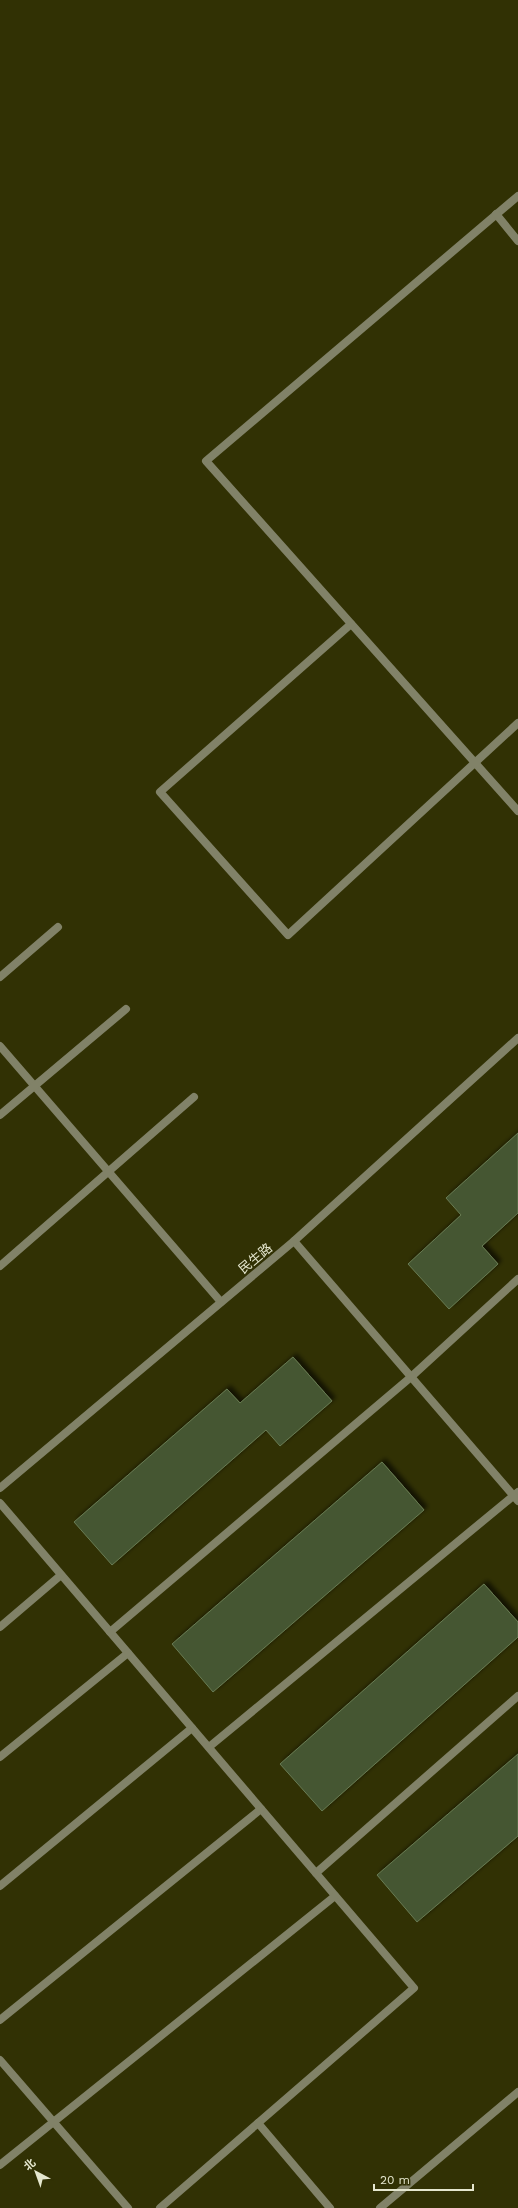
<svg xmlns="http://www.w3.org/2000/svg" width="518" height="2208" font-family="'Work Sans','Noto Sans SC',sans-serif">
<defs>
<filter id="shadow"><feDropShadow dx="3.5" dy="-3.5" stdDeviation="2" flood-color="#0009"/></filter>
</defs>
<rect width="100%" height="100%" fill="#313104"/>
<g fill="#455731" stroke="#687b54" filter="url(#shadow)">
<path d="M518 1133V1213L482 1246 498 1264 449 1309 408 1264 461 1215 446 1198Z"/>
<path d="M293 1357 332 1401 280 1446 266 1430 112 1565 74 1522 227 1389 240 1403Z"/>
<path d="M382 1462 424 1510 213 1692 172 1644Z"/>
<path d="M484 1584 518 1622V1637L322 1811 280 1764Z"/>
<path d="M518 1754V1836L417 1922 377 1875Z"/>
</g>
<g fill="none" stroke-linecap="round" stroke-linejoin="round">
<path stroke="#818268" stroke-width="8" d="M209 1747 518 1492"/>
<g stroke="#818268" stroke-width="8">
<path d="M518 196 206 461 518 811"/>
<path d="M496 214 518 241"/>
<path d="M351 624 160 792 288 935 518 723"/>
<path d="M0 977 58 927"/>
<path d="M0 1046 221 1302"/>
<path d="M0 1115 126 1009"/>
<path d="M294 1241 518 1501"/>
<path d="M0 1266 194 1097"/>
<path d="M0 1488 294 1241 518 1038"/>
<path d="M0 1503 414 1988 160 2208"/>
<path d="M0 1627 61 1575"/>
<path d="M110 1632 411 1377 518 1279"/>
<path d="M0 1757 128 1653"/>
<path d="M316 1873 518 1696"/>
<path d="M0 1886 192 1728"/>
<path d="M0 2020 261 1809"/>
<path d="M0 2060 128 2208"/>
<path d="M258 2123 330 2208"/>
<path d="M0 2165 335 1896"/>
<path d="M380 2208 518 2092"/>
</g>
</g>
<g text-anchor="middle" stroke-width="3" stroke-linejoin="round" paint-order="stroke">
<g font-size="13" fill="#e5e7cf" stroke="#313104">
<text transform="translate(255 1258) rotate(-40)" y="5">民生路</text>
</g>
</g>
<g transform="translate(36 2172) rotate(319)" stroke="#313104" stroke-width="3" paint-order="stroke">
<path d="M0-3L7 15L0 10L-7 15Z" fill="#e5e7cf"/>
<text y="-6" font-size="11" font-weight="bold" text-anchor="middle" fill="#e5e7cf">北</text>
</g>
<path d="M374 2184v6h99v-6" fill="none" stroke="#e5e7cf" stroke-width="2"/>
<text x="380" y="2184" font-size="12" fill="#e5e7cf" stroke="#313104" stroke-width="3" paint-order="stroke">20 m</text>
</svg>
